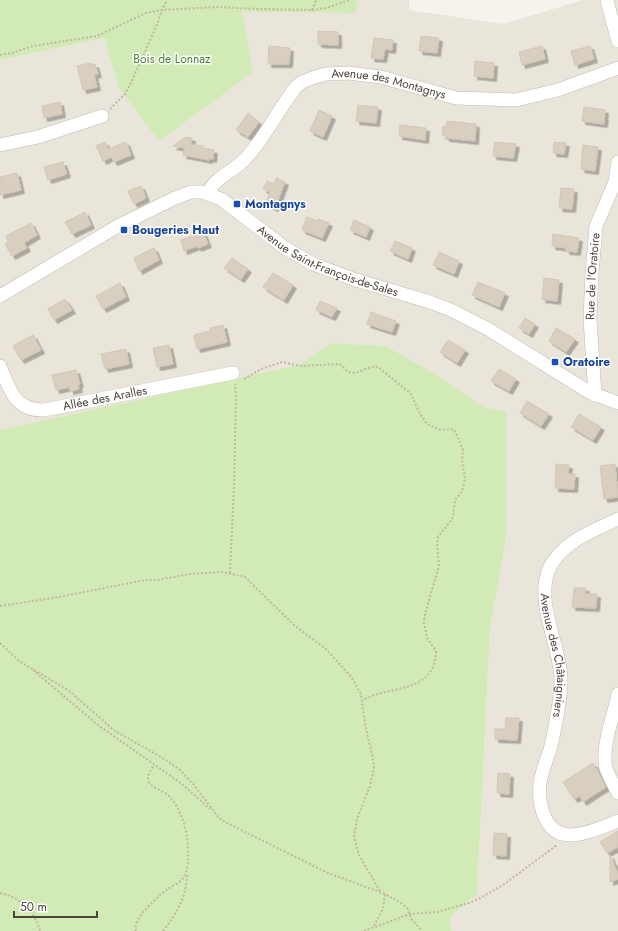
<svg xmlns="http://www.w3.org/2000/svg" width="618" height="931" font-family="Jost,sans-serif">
<defs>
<filter id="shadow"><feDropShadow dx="3.5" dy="3.5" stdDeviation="0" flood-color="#0004"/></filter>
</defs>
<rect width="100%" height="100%" fill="#f6f3ec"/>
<path fill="#eae5da" d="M364 0H409V10L503 24 583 0H618V931H451L450 917 477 894 490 629 506 538V412L484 407 428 370 386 346 331 343 299 365 0 430V60L104 38 119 88 242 12 356 13 357 1Z"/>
<g fill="#d2eab5">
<path d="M0 0H364L357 1 356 13 242 12 253 72 159 141 119 88 104 38 0 60Z"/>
<path d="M331 343 386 346 428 370 484 407 506 412V538L490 629 477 894 450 917 451 931H0V430L299 365Z"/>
</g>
<g fill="#d8cfc1" stroke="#d3c7b4" filter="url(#shadow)">
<path d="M318 31 338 32V45L318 44Z"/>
<path d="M421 36 439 38 437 53 419 51Z"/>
<path d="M374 38 393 40 392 50 385 49 383 59 371 58Z"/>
<path d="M269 46 290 48 289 64H268Z"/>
<path d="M542 46 545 59 522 65 519 52Z"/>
<path d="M590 46 594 59 575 65 571 51Z"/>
<path d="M475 61 494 63 493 78 474 76Z"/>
<path d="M91 63V65L95 64 98 74 94 75 97 87 83 90 77 66Z"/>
<path d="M60 102 62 114 44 118 42 106Z"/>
<path d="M358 105 378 107 376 123 356 121Z"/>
<path d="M584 107 605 110 604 124 582 121Z"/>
<path d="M319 110 332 116 323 137 310 131Z"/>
<path d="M248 113 259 122 248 137 236 130Z"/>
<path d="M447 121 476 124 475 141 446 138V136L442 135 443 126 446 127Z"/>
<path d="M400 125 426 128 425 140 399 136Z"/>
<path d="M186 137 192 138 191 144 203 146V148L214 150 213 159 209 158V160L183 155 185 148 173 146Z"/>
<path d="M105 142 108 149 126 142 131 155 114 162 111 157 103 161 96 146Z"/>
<path d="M495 142 516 144 513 158 493 156Z"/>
<path d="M554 142 566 143 564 154 553 153Z"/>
<path d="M583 145 598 147 595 171 581 169Z"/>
<path d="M63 162 67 174 48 180 44 167Z"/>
<path d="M17 173 21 190 0 195V177Z"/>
<path d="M277 178 285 182 275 208 265 204 270 192 263 189 267 181 274 184Z"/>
<path d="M141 186 146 198 134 204 128 191Z"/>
<path d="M561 188 574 189 572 209 559 208Z"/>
<path d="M85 212 91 225 72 234 65 222Z"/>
<path d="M307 217 317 221 318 219 329 223 322 238 302 230Z"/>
<path d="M354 220 370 227 366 237 350 230Z"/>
<path d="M31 223 37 235 24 243 27 248 12 256 5 244 8 242 6 236Z"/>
<path d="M203 232 208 244 198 248 197 246 184 251 181 240Z"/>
<path d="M553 234 579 238 577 252 566 251V248L552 246Z"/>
<path d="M395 241 412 248 408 259 390 251Z"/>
<path d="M154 248 159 260 139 271 134 258Z"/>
<path d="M439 252 459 261 454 274 433 265Z"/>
<path d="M232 258 248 269 241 279 224 268Z"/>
<path d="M273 273 293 285 284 300 263 287Z"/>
<path d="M544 278 559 280 557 301 542 299Z"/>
<path d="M478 282 505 293 499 307 472 295Z"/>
<path d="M120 283 126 297 103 309 96 296Z"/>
<path d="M65 299 72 310 54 320 48 309Z"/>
<path d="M320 301 337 308 332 317 316 310Z"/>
<path d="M371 312 396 321 392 332 367 324Z"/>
<path d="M525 318 535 324 529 334 519 328Z"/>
<path d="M223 325 227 342 197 349 194 335 210 331V328Z"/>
<path d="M556 328 575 339 566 352 549 341Z"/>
<path d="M33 335 41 350 21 360 13 346Z"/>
<path d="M448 340 465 350 457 363 440 352Z"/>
<path d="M169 345 173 364 157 367 153 348Z"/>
<path d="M126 349 129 364 105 369 101 354Z"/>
<path d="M499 369 516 379 509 391 491 381Z"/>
<path d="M76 370 80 384 78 385 79 389 70 391V387L56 390 52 375Z"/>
<path d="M527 401 549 414 541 426 520 413Z"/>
<path d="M579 414 601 427 593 440 571 427Z"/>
<path d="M556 464 569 465 568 474H575L574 489 555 488Z"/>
<path d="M615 464 618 497 604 499 600 466Z"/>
<path d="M574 588H586L585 594H597L596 608 572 607Z"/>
<path d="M506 718H519L517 740 495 739V729H505Z"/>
<path d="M593 763 606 787 583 802 580 796 574 799 563 782Z"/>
<path d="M498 773 510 774 509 794 497 793Z"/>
<path d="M618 831V847L607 853 600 842Z"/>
<path d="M494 833 507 834 506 856 493 855Z"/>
<path d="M610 855 618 874V879L610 882Z"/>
</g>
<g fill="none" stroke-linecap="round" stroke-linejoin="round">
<g stroke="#c2bbae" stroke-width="14">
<g id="street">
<path d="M607 1 618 41"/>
<path d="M0 145 38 137 102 116"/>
<path id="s1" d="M208 193C215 177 235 171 246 158 266 136 278 110 296 87L302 82 315 77 326 74 348 73 381 77 456 98 516 100 558 90 618 68"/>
<path id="s2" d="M0 296 118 226 175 198 191 192H202L221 199 285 248 313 264 356 280 430 302 451 310 488 329 589 392 618 403"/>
<path id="s3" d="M0 366C10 389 14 411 44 410L233 373"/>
<path id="s4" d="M595 395 590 319 592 273 596 226 615 182 618 162"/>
<path id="s5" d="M618 519C593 531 561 542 549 569 535 603 560 644 561 679 561 700 556 722 552 742 549 756 542 769 540 783 538 804 544 836 572 835 587 834 604 827 618 821"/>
<path d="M618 694C614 716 601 746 606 768 609 777 614 785 618 793"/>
</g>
</g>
<g stroke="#c4b79f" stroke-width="2" stroke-dasharray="2 2" stroke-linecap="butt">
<path d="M312 10 316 0"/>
<path d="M0 55 12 53 33 46 97 36 146 13 162 10 217 7 258 9 312 10 327 8 349 0"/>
<path d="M110 109 125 94 130 85 156 27 162 10 167 0"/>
<path d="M244 379 261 369 282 362 300 366 339 364C343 366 346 371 349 372 358 376 366 365 378 367L411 394 420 414 427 424 441 430 450 429 454 430 456 433 463 450 462 462 465 477 464 484 462 491 455 500 453 517 450 522 438 537 437 543 439 566 425 614 424 623 427 638 436 651C435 694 390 685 363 700"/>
<path d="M230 573 234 487 236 397 235 384"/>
<path d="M0 606 59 597 145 580H157L190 574 223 572 245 577 294 625 327 650 352 678 361 694 365 724 373 759 374 768 370 786 357 819 354 836 359 855 380 891"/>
<path d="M0 643 19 661 68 690 115 731 161 757 179 769 194 785 219 818 227 823 328 873 385 894 403 904 407 908 412 920 422 931"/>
<path d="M33 670 98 725 182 784 210 809"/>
<path d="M0 893C20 897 35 912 40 931"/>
<path d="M374 926 383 909 385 894"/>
<path d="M136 931C131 920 159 895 168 889 173 885 181 883 184 876 187 871 188 864 188 859 189 837 184 812 169 796 164 791 152 788 149 782 146 776 151 770 154 765"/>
<path d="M163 931C177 913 187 896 187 873"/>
<path d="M364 931 410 914 437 912 469 903 480 898 503 885 557 845"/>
</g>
<use href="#street" stroke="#fff" stroke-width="13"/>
</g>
<g fill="#1a4fb4" stroke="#fff" stroke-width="1.5">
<rect x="233" y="200" width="8" height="8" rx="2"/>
<rect x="120" y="226" width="8" height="8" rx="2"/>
<rect x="551" y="358" width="8" height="8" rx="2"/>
</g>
<g text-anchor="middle" stroke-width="3" stroke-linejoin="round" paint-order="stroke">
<g font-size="12" fill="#4a7f2a" stroke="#fff">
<text x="172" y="63">Bois de Lonnaz</text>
</g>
<g font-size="12" fill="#4b4439" stroke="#fff">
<text dy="4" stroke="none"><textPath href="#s1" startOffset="236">Avenue des Montagnys</textPath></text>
<text dy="4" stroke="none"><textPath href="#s2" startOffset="374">Avenue Saint-François-de-Sales</textPath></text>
<text dy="4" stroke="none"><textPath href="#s4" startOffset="119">Rue de l'Oratoire</textPath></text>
<text dy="4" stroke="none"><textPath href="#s3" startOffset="130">Allée des Aralles</textPath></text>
<text dy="4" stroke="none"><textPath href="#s5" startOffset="175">Avenue des Châtaigniers</textPath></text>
</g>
<g font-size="12" font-weight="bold" fill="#164399" stroke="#fff" text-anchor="start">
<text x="245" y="208">Montagnys</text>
<text x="132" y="234">Bougeries Haut</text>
<text x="563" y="366">Oratoire</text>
</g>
</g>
<path d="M14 911v6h83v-6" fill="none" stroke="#4b4439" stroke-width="2"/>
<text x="20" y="911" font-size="12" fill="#4b4439" stroke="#ffffff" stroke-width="3" paint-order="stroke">50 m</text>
</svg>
